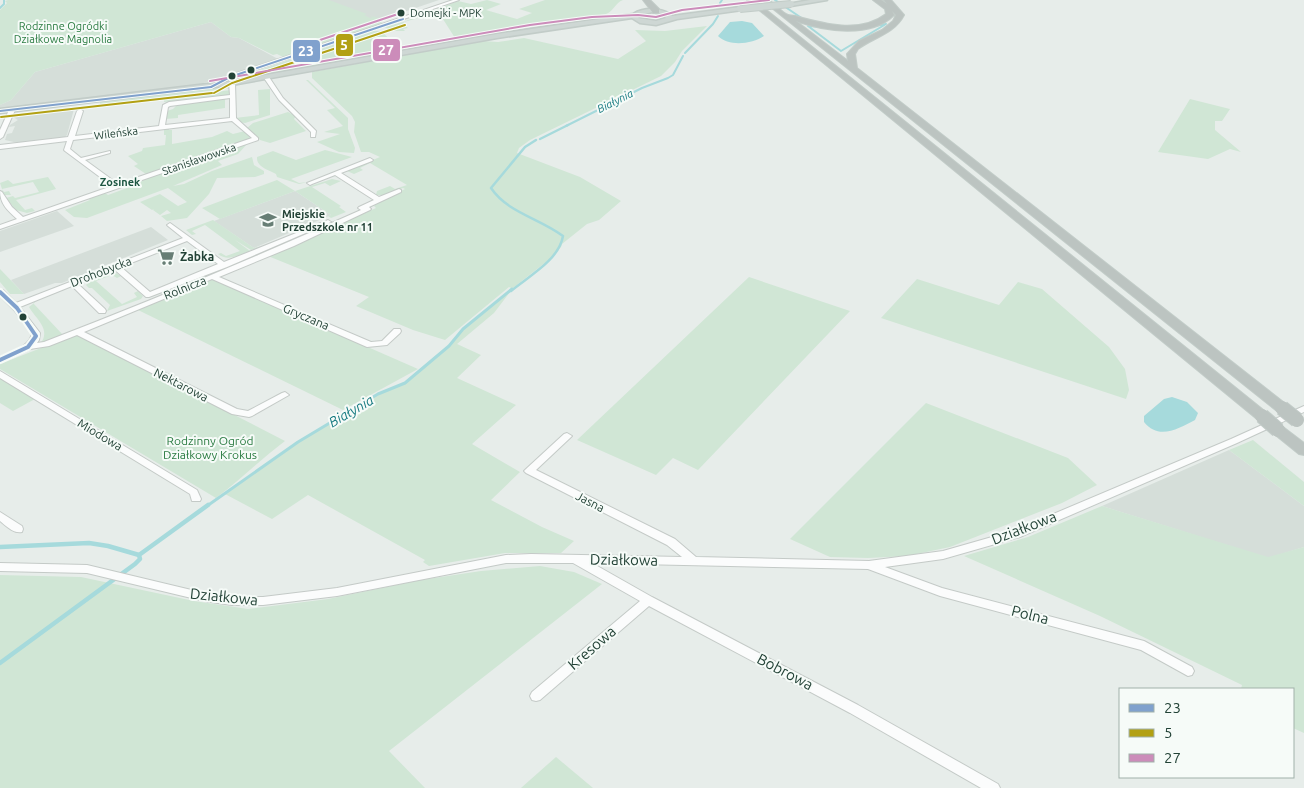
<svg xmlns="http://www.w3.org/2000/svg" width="1304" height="788" font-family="Ubuntu,sans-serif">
<rect width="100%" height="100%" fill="#e7edea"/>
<g fill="#d5ded9">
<path d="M318 0H439L395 15H387L390 16 377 21Z"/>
<path d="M211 22 231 37 239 38 278 59 197 85 0 108V105L11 100 35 72Z"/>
<path d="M74 109 67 135 65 137 18 143 5 140 7 134 12 133 15 126 9 127 10 125 18 120 13 117Z"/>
<path d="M295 191 331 215 254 248 214 221Z"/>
<path d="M57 211 74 226 0 252V231Z"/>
<path d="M151 227 168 240 62 283H55L24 294 11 280Z"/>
<path d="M1229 450 1304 506V547L1268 558 1102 506Z"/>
</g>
<g fill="#d0e6d5">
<path d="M8 0H329L367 14 364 15 370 18 373 17 368 15 382 19 378 21 383 23 283 57 277 54 273 55 239 38 231 37 211 22 35 72 11 100 0 105V10L7 3 5 1Z"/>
<path d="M487 0 501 4 486 10 517 19 532 13 519 9 545 0H623C615 3 614 11 606 14L542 24 465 40 455 38 441 16 438 15 418 18 404 22 403 24 408 28 403 29 405 31H395L384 27 403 22 458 1 471 4Z"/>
<path d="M707 26 682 51 675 62 661 76 530 140 519 148 517 153 580 177 621 201 599 220 587 224 562 244 561 247 551 258 513 288 494 313 457 344 481 355 457 378 516 405 472 444 520 472 491 500 542 527 574 541 561 553H505L429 566 423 562 425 560 308 495 272 519 225 494 298 442 378 394 405 383 449 346 463 329 513 289 509 287 445 340 413 330 356 306 369 297 268 256 376 208 374 206 380 201 405 189 403 188 384 195H376L377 191 390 186 395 189 407 185 370 163 360 168 363 170 354 174 347 171 380 157 369 152H361L354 132 355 122 352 116 312 78V72L483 41 498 42 524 38 618 59 646 41 635 30 665 31Z"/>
<path d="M373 31H381L399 48 398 46 402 45 406 49 307 69V66L305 70 247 80 245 75Z"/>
<path d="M306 80H308L348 118V129L355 148 354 153 339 152 317 142 340 134 324 132 343 126 327 110 335 108Z"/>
<path d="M226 86 231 88 100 105V102Z"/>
<path d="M270 89V115L245 123 239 122 235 118 259 115 258 90Z"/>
<path d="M231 90V94L226 96 164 102V99Z"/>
<path d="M225 97V108L178 115V118L165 119 167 111 173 109 177 105Z"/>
<path d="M1190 99 1230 109 1222 121H1215V130L1241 152 1230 149 1208 159 1158 152Z"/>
<path d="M288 112 296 116 294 119 306 131 270 143 260 140 247 128 253 123Z"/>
<path d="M169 128V130H172V144L212 137 227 131 233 134 245 131 250 137 248 140 146 174 134 166 138 164 128 156 142 151 143 148 165 145 166 135H164V129Z"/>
<path d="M247 144 238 154 218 161 222 165 173 186 184 184 212 171 252 157 254 165 264 171V174L255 177 217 178 209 194 187 218 167 221 161 216 171 213 167 210 160 215 153 210 154 209 152 210 140 202 160 194 178 206 187 202 168 188 87 218 74 217 65 210 90 200 88 199 105 193 108 195 138 184 139 181Z"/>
<path d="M325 150 352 157 291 179 299 183 308 182 299 184 277 177 276 174C269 170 256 167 257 157L273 151 296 160Z"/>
<path d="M48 177 56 189 16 200 25 210 32 208 35 211 27 213 16 210 6 198 13 196 15 198 39 192 33 182 2 189 4 192 9 191 11 195H4L0 183 8 180 13 184Z"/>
<path d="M332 179 341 181 330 186 325 183 312 187 341 206 339 207 346 212 331 218 328 216 331 215 295 191 220 219 202 208 277 180 295 191Z"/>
<path d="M213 220 254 248 262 246 251 250 235 240 250 251C239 255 228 262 218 254L221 253 226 256 240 251 205 225 192 231 196 234 192 235 186 230Z"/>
<path d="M0 269 24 294H10L0 282Z"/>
<path d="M110 273H116L121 276 117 278 112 275 96 281 122 304 137 297 134 293 138 291 143 296 141 299 107 311 110 305 92 288H89L86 285 91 280Z"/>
<path d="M749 277 850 311 698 470 673 458 656 475 577 440Z"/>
<path d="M212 279 418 369 343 410 138 310Z"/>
<path d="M917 279 999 305 1018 282 1042 289 1109 347 1125 369 1129 390 1126 399 881 318Z"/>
<path d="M38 300 33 303 63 335 78 330 40 344C52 330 36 319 29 307Z"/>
<path d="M77 334 285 441C261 459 240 480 216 498L0 369V364Z"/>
<path d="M0 377 35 399 13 411 0 403Z"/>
<path d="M926 403 1068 458 1097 485 1062 503 950 547 907 556 868 558 830 557 790 539Z"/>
<path d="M1253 440 1304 482V506L1229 450Z"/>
<path d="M1102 506 1268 557 1304 547V733L1293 728V689H1241L1242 685 1100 616 964 556 1028 537Z"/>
<path d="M540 566 574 572 602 584 389 751 425 788H0V575L81 577 194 601 248 609 328 599 421 580 481 571Z"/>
<path d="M556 757 593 788H521Z"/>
</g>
<g fill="#a6dadc">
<path d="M742 21 752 23 764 36C752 44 729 47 718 36L730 22Z"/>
<path d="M1172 397 1187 402 1198 413 1195 420C1179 428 1159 441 1144 422V416L1164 399Z"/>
</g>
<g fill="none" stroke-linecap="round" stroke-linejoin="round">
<g stroke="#a6dadc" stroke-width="2">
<path d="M775 0 803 19"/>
<path d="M720 3 722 0"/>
<path d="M0 8 4 4V0"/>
<path d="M886 24 841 51 808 26 856 29Z"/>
<path d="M685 53 713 24 718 16"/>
<path d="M566 126 642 88 668 78 673 75 683 56"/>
</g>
<g stroke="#a6dadc" stroke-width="2.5">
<path d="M540 139 568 125"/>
<path d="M511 291C529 276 559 260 563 236 539 218 508 213 491 188L525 147 536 140"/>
</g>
<path stroke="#a6dadc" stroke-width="3" d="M207 506 298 442 378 394 405 383 449 346 463 329 512 289"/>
<g stroke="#a6dadc" stroke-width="4.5">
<path d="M0 547 89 543 108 546 139 555"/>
<path d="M0 663 135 564 140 559 139 555 208 505"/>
</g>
<g stroke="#c4cac7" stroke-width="2">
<g id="minor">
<path d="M453 0H459L232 78 213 88 208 87 228 76Z"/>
<path d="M265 77H269L283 98 316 131 315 137H311V132L279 100 264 78Z"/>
<path d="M232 81 235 83 236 118 258 138V140L0 229V225L17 219C8 211 0 204 0 191L2 192 12 207 23 217 112 186 65 151 64 150 67 141 0 149V145L68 137 77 111 80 109 83 111 75 136 159 126 163 105 169 102 230 95 229 83ZM230 98V118L165 125 168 107 170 106ZM232 121 252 138 118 184 85 160 110 153V151L81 158 70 149 73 140Z"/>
<path d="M12 108 15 110 3 137 0 139V130L9 110Z"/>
<path d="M370 158 373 160 372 161 341 173 379 197 399 189 401 190V192L369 207 371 209 370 210 294 246 219 277 371 342 382 341 394 329H400L401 331 400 333 387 345 367 347 212 279 84 332 237 409 248 411 282 393 285 392 289 395 252 416 249 417 232 414 77 335 49 346 30 349 0 363V357C12 351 30 347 32 333L14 310 0 296V290H3L16 303 183 238 168 226 167 225 170 223 224 262 326 221 328 220 331 222 227 267 149 297H146L115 270 78 284 105 309 106 311 105 313H99L72 286 20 307 40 333 39 340 37 343 44 342C151 301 256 257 361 210L358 208 359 207 374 200 335 175 312 184 310 185 307 183ZM187 241 218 264 150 292 121 267Z"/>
<path d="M0 371 197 490 201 499 200 501H192L190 494 0 378Z"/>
<path d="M1304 406V412L1237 443 1020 537 943 559 885 567 942 588 1144 641 1192 667 1194 671 1192 675 1188 676 1141 650 940 596 868 569 592 563 652 597 858 705 998 784 1000 788H981L850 713 649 606 540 700 536 701 532 700 530 696 532 692 640 601 573 563H506L337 596 263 605H232L204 601 87 573 0 571V563L87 565 204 593 232 597H263L337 588 506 555 531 554 682 557 667 545 526 473 524 471 526 469 564 434 567 433 572 436 570 438 536 470 675 539 696 557 869 561 943 551 1013 531 1231 439Z"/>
<path d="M0 512 22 526 23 529 22 532C14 534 6 526 0 521Z"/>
</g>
</g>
<g stroke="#c2ccc8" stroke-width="3">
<g id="major">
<path d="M810 0H827L791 6 788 4Z"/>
<path d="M740 7 742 10 677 19 656 25 640 23 632 18 497 38 232 85 0 113V109L232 81 497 34 633 14C645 7 659 8 671 14L672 16ZM652 12 663 14 666 18 656 21 638 18 641 15Z"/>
</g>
</g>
<g stroke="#c2ccc8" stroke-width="2">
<g id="highway">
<path d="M643 0H650L659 9V13H653Z"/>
<path d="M747 0H754L1267 413 1269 416 1267 419H1257Z"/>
<path d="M762 0C776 0 777 10 788 15 790 16 793 15 795 16 824 24 860 34 886 14L885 9 873 0H881L887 4 884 0H891L904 15C894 34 874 37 858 49L855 54 857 68 1287 405 1289 408 1287 411H1277ZM892 11 896 15 893 21 882 30 859 41 847 54 848 61 796 21C824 31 870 39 894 15Z"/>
<path d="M1278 425 1283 427 1304 443V455L1299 454 1273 433 1271 430 1273 427Z"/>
</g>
</g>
<use href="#minor" fill="#fbfcfc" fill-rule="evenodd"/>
<use href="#major" fill="#ced7d4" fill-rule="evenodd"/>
<use href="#highway" fill="#bcc4c1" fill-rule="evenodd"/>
<g stroke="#c2ccc8" stroke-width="8" stroke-linecap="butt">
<path id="major-bridge" d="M740 9 791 4"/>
</g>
<g stroke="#c2ccc8" stroke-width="16" stroke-linecap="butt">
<g id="highway-bridge">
<path d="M1282 408 1297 420"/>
<path d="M1262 416 1278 430"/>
</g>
</g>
<use href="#major-bridge" stroke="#ced7d4" stroke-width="6"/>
<use href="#highway-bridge" stroke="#bcc4c1" stroke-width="14"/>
<g stroke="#f6fbf8" stroke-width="4">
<g id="bus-1-far1">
<path d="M211 87 230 77 403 19"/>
<path d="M0 111 211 87"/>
</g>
</g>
<g stroke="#f6fbf8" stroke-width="8">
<path id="bus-1" d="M0 292 17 308 36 336 28 347 0 360"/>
</g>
<g stroke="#f6fbf8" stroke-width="4">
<g id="bus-2">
<path d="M214 93 232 83 405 25"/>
<path d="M1 117 212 93"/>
</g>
</g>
<g stroke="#f6fbf8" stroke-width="4">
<g id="bus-3">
<path d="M317 41 401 13"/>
<path d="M210 81 530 25 592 17 638 15 656 17 682 10 769 0"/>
</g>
</g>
<use href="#bus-1-far1" stroke="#80a1cd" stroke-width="2"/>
<use href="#bus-1" stroke="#80a1cd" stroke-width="4"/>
<use href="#bus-2" stroke="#b2a013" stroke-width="2"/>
<use href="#bus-3" stroke="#cc8cba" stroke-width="2"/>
</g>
<defs>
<g id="school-bare" transform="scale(1.35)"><path d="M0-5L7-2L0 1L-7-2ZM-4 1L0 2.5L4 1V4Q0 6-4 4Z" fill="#677e75" stroke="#f6fbf8" stroke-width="2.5" paint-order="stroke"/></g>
<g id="supermarket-bare" transform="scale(1.35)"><path d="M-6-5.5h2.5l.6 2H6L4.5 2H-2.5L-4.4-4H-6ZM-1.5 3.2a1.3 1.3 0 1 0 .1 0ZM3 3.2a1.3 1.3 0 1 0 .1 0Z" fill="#677e75" stroke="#f6fbf8" stroke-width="2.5" paint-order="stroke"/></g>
</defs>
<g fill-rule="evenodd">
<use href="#school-bare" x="268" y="220"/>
<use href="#supermarket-bare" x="166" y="257"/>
</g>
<g fill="#224236" stroke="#f6fbf8" stroke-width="2">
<circle cx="401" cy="13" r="4.5"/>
<circle cx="251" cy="70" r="4.5"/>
<circle cx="232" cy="76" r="4.5"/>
<circle cx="23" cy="317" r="4.5"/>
</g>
<g text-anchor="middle" stroke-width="4" stroke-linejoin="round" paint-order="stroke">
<g font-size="11" fill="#224236" stroke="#f6fbf8" text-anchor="start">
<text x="410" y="17">Domejki - MPK</text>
</g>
<g font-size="11" fill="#2a7b41" stroke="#f6fbf8">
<text x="63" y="30">Rodzinne Ogródki<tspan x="63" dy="13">Działkowe Magnolia</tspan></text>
</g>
<g font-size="11" font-style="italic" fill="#187b82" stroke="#f6fbf8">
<text transform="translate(615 101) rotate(-27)" y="4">Białynia</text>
</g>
<g font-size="11" fill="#224236" stroke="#f6fbf8">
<text transform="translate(116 133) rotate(-7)" y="4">Wileńska</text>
<text transform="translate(199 159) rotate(-19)" y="4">Stanisławowska</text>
</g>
<g font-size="11" font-weight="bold" fill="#1d5642" stroke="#f6fbf8">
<text x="120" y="186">Zosinek</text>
</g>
<g font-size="11" font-weight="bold" fill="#224236" stroke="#f6fbf8" text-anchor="start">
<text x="282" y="218">Miejskie<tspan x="282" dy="13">Przedszkole nr 11</tspan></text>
</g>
<g font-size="12" font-weight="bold" fill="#224236" stroke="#f6fbf8" text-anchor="start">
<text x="180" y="261">Żabka</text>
</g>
<g font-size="12" fill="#224236" stroke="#f6fbf8">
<text transform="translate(101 272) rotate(-21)" y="4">Drohobycka</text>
<text transform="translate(185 288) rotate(-22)" y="4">Rolnicza</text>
<text transform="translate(306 317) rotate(23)" y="4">Gryczana</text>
<text transform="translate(181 385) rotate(27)" y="4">Nektarowa</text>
<text transform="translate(100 435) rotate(31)" y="4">Miodowa</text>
<text transform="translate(590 502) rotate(27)" y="4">Jasna</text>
</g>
<g font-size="12" fill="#2a7b41" stroke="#f6fbf8">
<text x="210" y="445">Rodzinny Ogród<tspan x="210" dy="14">Działkowy Krokus</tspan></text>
</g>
<g font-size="14" font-style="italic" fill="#187b82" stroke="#f6fbf8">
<text transform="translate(351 411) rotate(-30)" y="5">Białynia</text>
</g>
<g font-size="15" fill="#224236" stroke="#f6fbf8">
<text transform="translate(1024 528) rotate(-21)" y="5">Działkowa</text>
<text transform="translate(624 560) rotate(1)" y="5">Działkowa</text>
<text transform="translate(224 597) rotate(6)" y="5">Działkowa</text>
<text transform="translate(1030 615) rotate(14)" y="5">Polna</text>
<text transform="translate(592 648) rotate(-41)" y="5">Kresowa</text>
<text transform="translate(785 672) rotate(28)" y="5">Bobrowa</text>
</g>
</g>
<g stroke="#f6fbf8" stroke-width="2">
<rect x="335" y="33" width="19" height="24" rx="5" fill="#b2a013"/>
<rect x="372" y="38" width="29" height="24" rx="5" fill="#cc8cba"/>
<rect x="292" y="39" width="29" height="24" rx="5" fill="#80a1cd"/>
</g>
<g font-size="14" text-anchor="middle" font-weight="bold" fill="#fff">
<text x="344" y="50">5</text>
<text x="386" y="55">27</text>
<text x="306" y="56">23</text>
</g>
<rect x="1119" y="688" width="175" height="90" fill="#f6fbf8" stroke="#a1b1aa"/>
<rect x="1129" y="704" width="25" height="8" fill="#80a1cd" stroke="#a1b1aa"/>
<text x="1164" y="713" font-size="15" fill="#224236">23</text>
<rect x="1129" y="729" width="25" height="8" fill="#b2a013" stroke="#a1b1aa"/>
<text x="1164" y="738" font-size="15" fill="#224236">5</text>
<rect x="1129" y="754" width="25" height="8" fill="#cc8cba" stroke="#a1b1aa"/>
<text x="1164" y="763" font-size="15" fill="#224236">27</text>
</svg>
